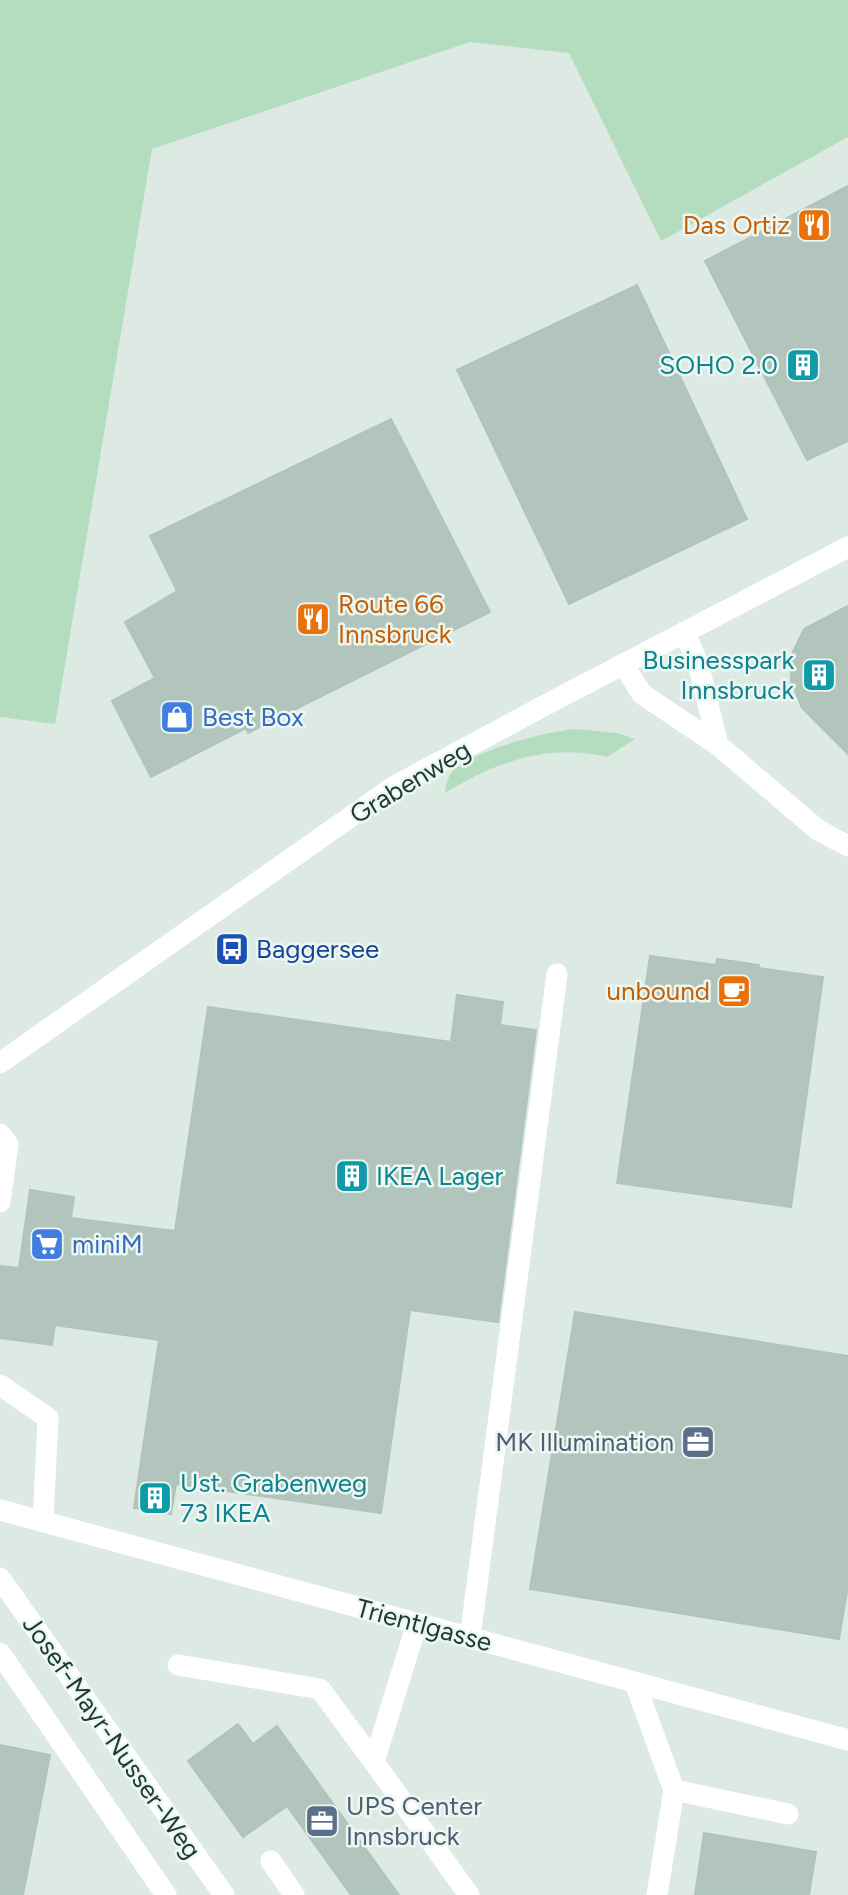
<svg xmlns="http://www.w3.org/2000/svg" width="848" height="1895" font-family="Figtree,sans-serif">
<rect width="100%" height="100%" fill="#ddeae4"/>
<g fill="#b4ddc0">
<path d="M0 0H848V137L661 241 569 53 470 42 152 149 55 724 0 717Z"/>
<path d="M576 729 617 733 635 739 607 757C547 743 496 762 445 793 446 786 447 778 452 772 471 751 547 731 576 729Z"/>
</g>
<g fill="#b2c5bd" stroke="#afc4bc" stroke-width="2">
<path d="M848 186V441L807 460 705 261Z"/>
<path d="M637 285 747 519 569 604 457 370Z"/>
<path d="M391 419 490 612 248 733 246 728 151 777 112 701 155 678 125 622 177 591 150 536Z"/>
<path d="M848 606V754L802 708 791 681V656L804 629Z"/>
<path d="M650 956 716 965 717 959 759 965 758 968 823 977 791 1207 617 1183Z"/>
<path d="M457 995 503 1002 500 1025 536 1030 498 1322 410 1310 381 1513 176 1484 171 1514 134 1508 159 1340 55 1325 52 1345 0 1338V1266L19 1268 30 1190 74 1197 71 1218 175 1231 208 1007 451 1042Z"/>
<path d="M575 1312 848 1356V1586L839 1639 530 1589Z"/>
<path d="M238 1724 253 1744 277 1726 399 1895H351L287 1806 243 1837 188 1761Z"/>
<path d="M0 1745 50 1755 23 1895H0Z"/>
<path d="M704 1833 816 1852 809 1895H695Z"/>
</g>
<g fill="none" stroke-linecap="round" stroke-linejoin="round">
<g stroke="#fff" stroke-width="21">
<path d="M684 632 698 663 718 745"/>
<path d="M623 664 642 694 718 745 818 830 848 846"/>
<path d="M0 1063 393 787 551 702 848 547"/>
<path d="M0 1134 8 1144 0 1202"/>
<path d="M0 1385 48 1418 43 1522"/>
<path d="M0 1510 848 1740"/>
<path d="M0 1578 224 1895"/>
<path d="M417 1623 374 1762 469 1895"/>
<path d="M470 1638 557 974"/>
<path d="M0 1653 166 1895"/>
<path d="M178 1665 320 1689 374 1762"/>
<path d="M635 1683 674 1790 657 1895"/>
<path d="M674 1790 788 1814"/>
<path d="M271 1861 294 1895"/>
</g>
</g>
<defs>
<g id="restaurant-square" transform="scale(1.75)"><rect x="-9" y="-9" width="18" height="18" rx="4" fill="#e8710a" stroke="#edf7f2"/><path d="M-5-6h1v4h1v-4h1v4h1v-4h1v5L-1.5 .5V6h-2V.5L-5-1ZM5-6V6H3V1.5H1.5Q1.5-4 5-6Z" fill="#fff"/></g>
<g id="building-square" transform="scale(1.75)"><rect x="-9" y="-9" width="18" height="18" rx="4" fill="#0f9aa8" stroke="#edf7f2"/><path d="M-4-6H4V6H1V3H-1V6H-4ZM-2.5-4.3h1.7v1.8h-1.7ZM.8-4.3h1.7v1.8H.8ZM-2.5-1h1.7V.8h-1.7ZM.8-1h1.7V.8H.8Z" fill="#fff"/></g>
<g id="shop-square" transform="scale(1.75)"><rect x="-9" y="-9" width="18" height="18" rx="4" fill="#3f7fe0" stroke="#edf7f2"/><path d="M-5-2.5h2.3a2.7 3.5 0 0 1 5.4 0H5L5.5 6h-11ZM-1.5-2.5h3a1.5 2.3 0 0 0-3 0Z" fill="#fff"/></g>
<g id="bus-square" transform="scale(1.75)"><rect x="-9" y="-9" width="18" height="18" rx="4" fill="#1a4fb4" stroke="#edf7f2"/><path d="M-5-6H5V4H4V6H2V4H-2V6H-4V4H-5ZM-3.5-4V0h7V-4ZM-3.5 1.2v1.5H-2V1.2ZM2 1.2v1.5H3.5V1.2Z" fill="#fff"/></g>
<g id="cafe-square" transform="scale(1.75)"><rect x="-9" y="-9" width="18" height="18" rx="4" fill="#e8710a" stroke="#edf7f2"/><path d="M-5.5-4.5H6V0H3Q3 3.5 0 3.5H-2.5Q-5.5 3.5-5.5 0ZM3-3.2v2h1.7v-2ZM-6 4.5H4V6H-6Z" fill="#fff"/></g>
<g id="supermarket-square" transform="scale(1.75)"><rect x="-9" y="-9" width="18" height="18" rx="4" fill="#3f7fe0" stroke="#edf7f2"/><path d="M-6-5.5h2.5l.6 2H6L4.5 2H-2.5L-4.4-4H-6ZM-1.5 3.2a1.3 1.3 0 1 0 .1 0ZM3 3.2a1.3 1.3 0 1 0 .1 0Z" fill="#fff"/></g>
<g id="office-square" transform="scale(1.75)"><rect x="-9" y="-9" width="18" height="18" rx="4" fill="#5c6f8a" stroke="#edf7f2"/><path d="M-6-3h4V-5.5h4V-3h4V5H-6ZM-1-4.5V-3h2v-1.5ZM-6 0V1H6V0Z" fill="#fff"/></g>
</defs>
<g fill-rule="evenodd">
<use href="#restaurant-square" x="814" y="225"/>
<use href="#building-square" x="803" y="365"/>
<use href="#restaurant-square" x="313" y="619"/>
<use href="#building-square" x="819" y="675"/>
<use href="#shop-square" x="177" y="717"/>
<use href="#bus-square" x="232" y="949"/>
<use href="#cafe-square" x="734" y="991"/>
<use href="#building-square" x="352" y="1176"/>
<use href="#supermarket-square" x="47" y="1244"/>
<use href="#office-square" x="698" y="1442"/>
<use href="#building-square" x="155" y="1498"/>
<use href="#office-square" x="322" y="1821"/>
</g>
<g text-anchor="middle" stroke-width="5" stroke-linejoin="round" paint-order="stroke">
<g font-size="26" fill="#c56008" stroke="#edf7f2" text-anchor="end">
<text x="790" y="234">Das Ortiz</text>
<text x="338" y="613" text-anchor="start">Route 66<tspan x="338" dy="30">Innsbruck</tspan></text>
<text x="710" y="1000">unbound</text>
</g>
<g font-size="26" fill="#0d838f" stroke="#edf7f2" text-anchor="end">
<text x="778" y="374">SOHO 2.0</text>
<text x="794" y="669">Businesspark<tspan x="794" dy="30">Innsbruck</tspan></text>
<text x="376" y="1185" text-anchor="start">IKEA Lager</text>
<text x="180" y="1492" text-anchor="start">Ust. Grabenweg<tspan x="180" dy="30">73 IKEA</tspan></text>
</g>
<g font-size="26" fill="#366cbe" stroke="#edf7f2" text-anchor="start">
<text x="202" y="726">Best Box</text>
<text x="72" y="1253">miniM</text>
</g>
<g font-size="26" fill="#1e3a33" stroke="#edf7f2">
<text transform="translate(410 782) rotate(-31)" y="9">Grabenweg</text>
<text transform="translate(424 1625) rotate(15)" y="9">Trientlgasse</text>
<text transform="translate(112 1737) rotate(55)" y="9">Josef-Mayr-Nusser-Weg</text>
</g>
<g font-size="26" fill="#164399" stroke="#edf7f2" text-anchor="start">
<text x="256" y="958">Baggersee</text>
</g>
<g font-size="26" fill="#4e5e75" stroke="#edf7f2" text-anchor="end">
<text x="674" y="1451">MK Illumination</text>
<text x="346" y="1815" text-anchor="start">UPS Center<tspan x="346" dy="30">Innsbruck</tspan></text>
</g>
</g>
</svg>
